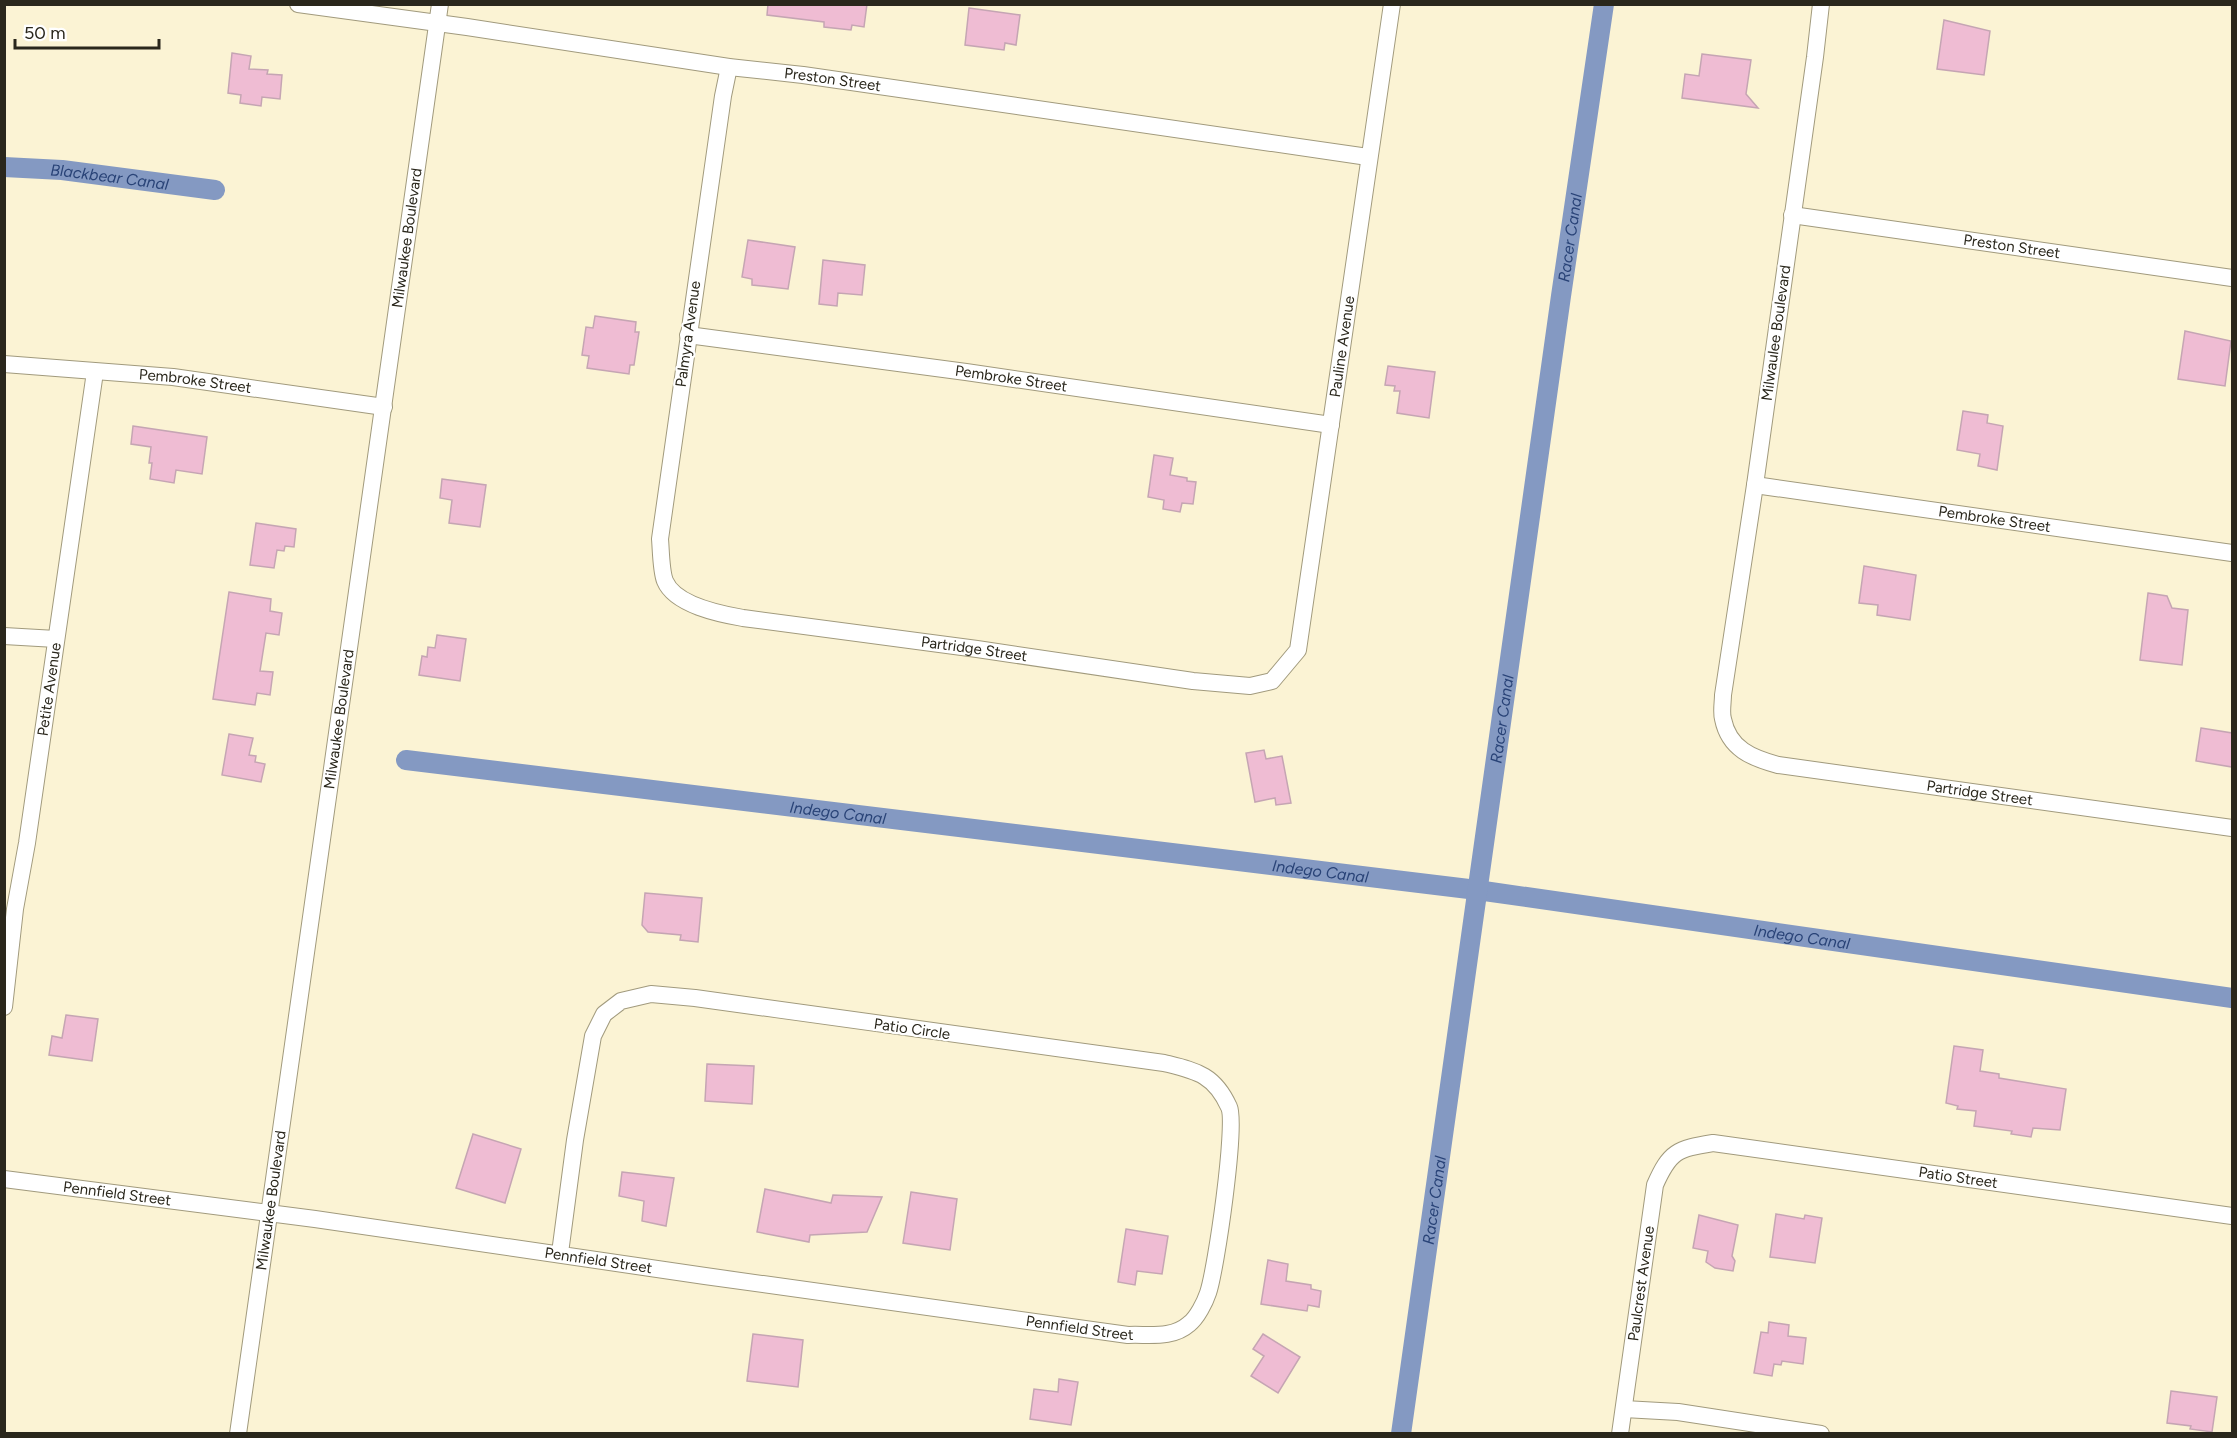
<svg xmlns="http://www.w3.org/2000/svg" width="2237" height="1438" font-family="Figtree,sans-serif">
<rect width="100%" height="100%" fill="#fbf3d4"/>
<g fill="none" stroke-linecap="round" stroke-linejoin="round">
<g stroke="#8499c2" stroke-width="20">
<path id="s1" d="M4 167 62 170 215 190"/>
<path id="s2" d="M406 760 1477 890 2232 998"/>
<path id="s3" d="M1401 1434 1561 296 1604 4"/>
</g>
</g>
<g fill="#efbcd3" stroke="#c5a5b3" stroke-width="1.5">
<path d="M768 4H867L864 27 852 25 851 30 824 27V22L767 15Z"/>
<path d="M969 8 1020 15 1016 45 1005 43 1004 50 965 45Z"/>
<path d="M1944 20 1990 31 1984 75 1937 69Z"/>
<path d="M232 53 251 56 249 69 268 70 267 74 282 75 280 99 262 97 261 106 240 103 241 95 228 93Z"/>
<path d="M1702 54 1751 60 1746 94 1758 108 1682 98 1685 74 1699 76Z"/>
<path d="M748 240 795 247 788 289 752 285V279L742 277Z"/>
<path d="M823 260 865 265 862 295 838 293 837 306 819 304Z"/>
<path d="M595 316 636 322 635 332H639L634 365H630L629 374 587 368 589 356 582 355 586 327 593 328Z"/>
<path d="M2185 331 2231 341 2225 386 2178 379Z"/>
<path d="M1388 366 1435 372 1429 418 1397 413 1400 391H1394L1395 386 1385 385Z"/>
<path d="M1963 411 1988 415 1987 423 2003 426 1997 470 1978 466 1980 454 1957 450Z"/>
<path d="M133 426 207 437 202 474 176 470 174 483 150 479 152 463H149L151 447 131 444Z"/>
<path d="M1154 455 1173 458 1170 475 1187 478V481L1196 482 1193 504 1182 503 1180 512 1163 509 1164 500 1148 497Z"/>
<path d="M442 479 486 485 480 527 449 523 452 500 440 498Z"/>
<path d="M256 523 296 529 294 547 285 546 284 551 277 550 274 568 250 565Z"/>
<path d="M1864 566 1916 575 1910 620 1877 615 1878 605 1859 603Z"/>
<path d="M229 592 271 599 270 611 282 613 279 635 266 633 260 671 273 672 270 695 257 693 255 705 213 699Z"/>
<path d="M2148 593 2167 596 2172 608 2188 610 2182 665 2140 660Z"/>
<path d="M437 635 466 639 460 681 419 675 422 656 427 657 428 647 435 648Z"/>
<path d="M2201 728 2232 733V767L2196 761Z"/>
<path d="M229 734 253 738 249 755 256 756 255 762 265 764 261 782 222 775Z"/>
<path d="M1264 750 1266 759 1282 756 1291 803 1276 805 1275 798 1255 802 1246 753Z"/>
<path d="M645 893 702 898 698 942 680 940 681 935 648 932 642 925Z"/>
<path d="M66 1015 98 1019 92 1061 49 1055 52 1036 62 1038Z"/>
<path d="M1954 1046 1983 1050 1980 1071 1999 1074V1078L2066 1089 2060 1130 2033 1128 2031 1137 2011 1134 2012 1131 1974 1126 1976 1111 1957 1109 1958 1106 1946 1103Z"/>
<path d="M707 1064 754 1066 752 1104 705 1101Z"/>
<path d="M473 1134 521 1149 505 1203 456 1188Z"/>
<path d="M622 1172 674 1178 666 1226 642 1221 644 1201 619 1196Z"/>
<path d="M765 1189 831 1203 833 1195 882 1197 867 1232 810 1235 809 1242 757 1232Z"/>
<path d="M911 1192 957 1199 950 1250 903 1243Z"/>
<path d="M1776 1214 1804 1219 1805 1215 1822 1218 1815 1263 1770 1257Z"/>
<path d="M1699 1215 1738 1225 1732 1256 1735 1261 1733 1271 1715 1268 1706 1262 1708 1251 1693 1248Z"/>
<path d="M1126 1229 1168 1236 1162 1274 1137 1271 1135 1285 1118 1282Z"/>
<path d="M1268 1260 1288 1264 1286 1281 1311 1285V1289L1321 1291 1319 1307 1308 1305 1307 1311 1261 1304Z"/>
<path d="M1769 1322 1789 1325 1788 1336 1806 1338 1803 1364 1782 1361 1781 1365 1774 1364 1772 1376 1754 1373 1761 1332 1768 1333Z"/>
<path d="M753 1334 803 1340 798 1387 747 1381Z"/>
<path d="M1263 1334 1300 1357 1278 1393 1251 1376 1264 1356 1253 1349Z"/>
<path d="M1059 1379 1078 1382 1071 1425 1030 1419 1034 1389 1058 1392Z"/>
<path d="M2171 1391 2217 1397 2212 1432 2190 1429 2191 1426 2167 1423Z"/>
</g>
<g fill="none" stroke-linecap="round" stroke-linejoin="round">
<g stroke="#a19a7d" stroke-width="18">
<g id="street">
<path id="s4" d="M298 4 467 27 729 67 803 75 1368 157"/>
<path id="s5" d="M1821 4 1815 57 1755 485 1723 695C1723 702 1721 712 1723 719 1729 749 1752 758 1778 765L2232 828"/>
<path id="s6" d="M729 67 723 96 660 539C661 550 661 571 665 581 675 605 720 614 743 618L977 649 1193 681 1250 686 1272 681 1298 650 1392 4"/>
<path id="s7" d="M1792 215 2232 278"/>
<path id="s8" d="M688 335 966 372 1331 425"/>
<path id="s9" d="M4 364 173 377 384 407"/>
<path id="s10" d="M1755 485 2232 553"/>
<path d="M4 636 56 639"/>
<path id="s11" d="M4 1007 15 909 27 843 95 372"/>
<path id="s12" d="M4 1179 315 1219 705 1276 1128 1335C1149 1334 1172 1339 1189 1324 1197 1318 1205 1302 1208 1293 1216 1270 1237 1124 1229 1107 1214 1074 1196 1071 1164 1063L695 998 651 994 621 1001 604 1014 593 1036 575 1140 560 1253"/>
<path d="M1624 1409 1678 1412 1821 1434"/>
<path id="s13" d="M238 1434 440 4"/>
<path id="s14" d="M1620 1434 1655 1185C1670 1151 1677 1149 1713 1143L2232 1216"/>
</g>
</g>
<use href="#street" stroke="#fff" stroke-width="16"/>
</g>
<g text-anchor="middle" stroke-width="4.5" stroke-linejoin="round" paint-order="stroke">
<g font-size="15" fill="#2a271c" stroke="#fff">
<text dy="5" stroke="none"><textPath href="#s4" startOffset="540">Preston Street</textPath></text>
<text dy="5" stroke="none"><textPath href="#s13" startOffset="1208">Milwaukee Boulevard</textPath></text>
<text dy="5" stroke="none"><textPath href="#s7" startOffset="222">Preston Street</textPath></text>
<text transform="translate(1776 333) rotate(-82)" y="5">Milwaulee Boulevard</text>
<text transform="translate(688 334) rotate(-82)" y="5">Palmyra Avenue</text>
<text dy="5" stroke="none"><textPath href="#s6" startOffset="1490">Pauline Avenue</textPath></text>
<text dy="5" stroke="none"><textPath href="#s8" startOffset="326">Pembroke Street</textPath></text>
<text dy="5" stroke="none"><textPath href="#s9" startOffset="192">Pembroke Street</textPath></text>
<text dy="5" stroke="none"><textPath href="#s10" startOffset="242">Pembroke Street</textPath></text>
<text dy="5" stroke="none"><textPath href="#s6" startOffset="842">Partridge Street</textPath></text>
<text dy="5" stroke="none"><textPath href="#s11" startOffset="321">Petite Avenue</textPath></text>
<text dy="5" stroke="none"><textPath href="#s13" startOffset="722">Milwaukee Boulevard</textPath></text>
<text dy="5" stroke="none"><textPath href="#s5" startOffset="1002">Partridge Street</textPath></text>
<text transform="translate(912 1029) rotate(8)" y="5">Patio Circle</text>
<text dy="5" stroke="none"><textPath href="#s14" startOffset="576">Patio Street</textPath></text>
<text dy="5" stroke="none"><textPath href="#s12" startOffset="114">Pennfield Street</textPath></text>
<text dy="5" stroke="none"><textPath href="#s13" startOffset="236">Milwaukee Boulevard</textPath></text>
<text dy="5" stroke="none"><textPath href="#s12" startOffset="600">Pennfield Street</textPath></text>
<text dy="5" stroke="none"><textPath href="#s14" startOffset="152">Paulcrest Avenue</textPath></text>
<text dy="5" stroke="none"><textPath href="#s12" startOffset="1086">Pennfield Street</textPath></text>
</g>
<g font-size="16" font-style="italic" fill="#294377" stroke="#fff">
<text dy="6" stroke="none"><textPath href="#s1" startOffset="106">Blackbear Canal</textPath></text>
<text dy="6" stroke="none"><textPath href="#s3" startOffset="1208">Racer Canal</textPath></text>
<text dy="6" stroke="none"><textPath href="#s3" startOffset="722">Racer Canal</textPath></text>
<text dy="6" stroke="none"><textPath href="#s2" startOffset="435">Indego Canal</textPath></text>
<text dy="6" stroke="none"><textPath href="#s2" startOffset="921">Indego Canal</textPath></text>
<text dy="6" stroke="none"><textPath href="#s2" startOffset="1407">Indego Canal</textPath></text>
<text dy="6" stroke="none"><textPath href="#s3" startOffset="236">Racer Canal</textPath></text>
</g>
</g>
<rect width="2237" height="1438" fill="none" stroke="#2a271c" stroke-width="12"/>
<path d="M15 39v9h144v-9" fill="none" stroke="#2a271c" stroke-width="3"/>
<text x="24" y="39" font-size="18" fill="#2a271c" stroke="#ffffff" stroke-width="4.5" paint-order="stroke">50 m</text>
</svg>
